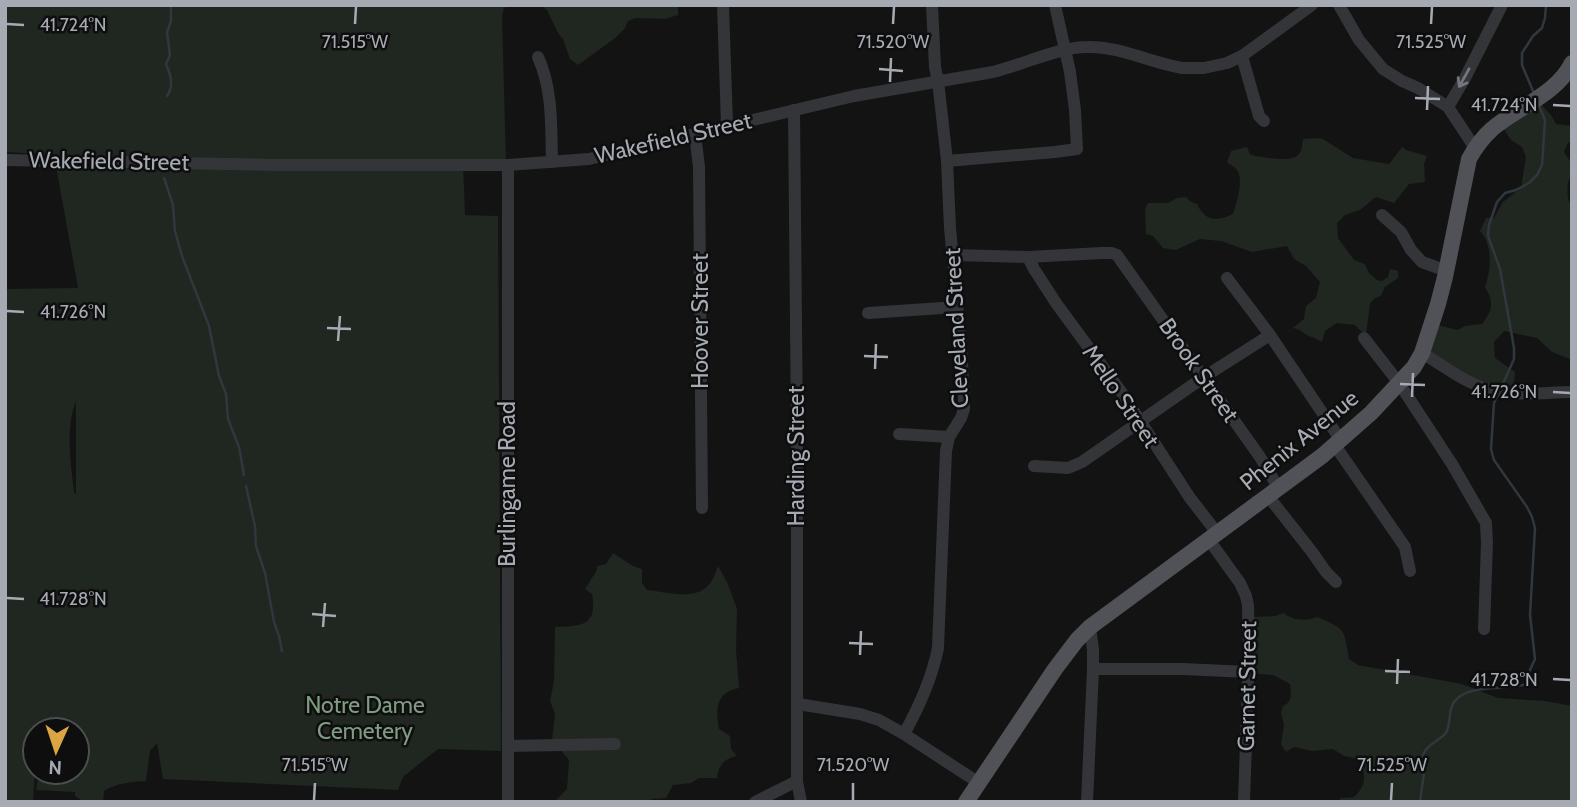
<svg xmlns="http://www.w3.org/2000/svg" width="1577" height="807" font-family="Cabin,sans-serif">
<rect width="100%" height="100%" fill="#131314"/>
<g fill="#202620" fill-rule="evenodd">
<path d="M5 5H510L504 8 502 16 506 161H463L465 215 498 216 501 751 438 749 403 777 398 790 163 779 157 743 150 751 146 781C131 782 117 783 104 791L103 802H84L75 796V792L36 790 39 772H77V730H35V772L33 802H5V289L78 288 55 161H43L42 154 5 152ZM76 401V494H75L74 492C71 463 65 429 76 401Z"/>
<path d="M540 5H678V15L665 19 635 18 628 21 625 28 615 38 578 65 570 59 563 39 558 33 547 10Z"/>
<path d="M1537 100 1551 115 1556 124 1572 126V140L1568 143 1564 152 1572 164V175C1566 182 1567 194 1569 202L1572 205V360L1552 352 1537 338 1504 331 1494 342 1495 358 1515 372 1513 393H1498L1423 355 1433 324 1458 330 1465 326 1482 324C1493 310 1494 302 1485 287 1491 270 1493 244 1480 231L1486 218H1494L1503 202 1521 188 1526 157 1522 147 1511 140 1501 125Z"/>
<path d="M1317 138 1323 139 1353 158 1389 164 1402 147 1406 150 1427 156 1424 164 1425 182 1409 184 1394 203 1376 197 1360 210 1345 215 1337 223 1338 238 1354 260 1365 264 1369 273 1377 280 1382 281 1388 277 1390 269 1398 271V278L1385 287 1381 296 1375 298 1370 303 1366 336 1355 325 1337 323 1325 331 1322 342C1317 339 1314 338 1309 336 1302 333 1303 330 1293 328L1276 341 1304 319 1306 306 1316 298 1320 282 1306 266 1294 259 1287 246 1252 252 1221 241 1200 239 1176 250 1163 248 1153 236 1146 234 1145 210 1148 203H1168L1177 198 1186 197 1191 202 1197 204C1205 221 1216 222 1233 214 1236 204 1245 178 1236 169 1234 166 1230 165 1227 162L1231 151 1247 147 1250 154 1255 156C1264 157 1289 162 1297 156 1302 153 1302 145 1303 139Z"/>
<path d="M613 553 633 566 642 569V583L647 590C667 592 698 602 711 582 714 578 716 571 718 566L727 582 737 609 736 650 739 688C715 693 716 709 719 729L730 736 731 749 737 756C723 759 719 765 717 778H699L691 783 673 785 666 798 652 799 647 802H557L556 800 567 789 569 760 552 740 555 714 550 701 554 681 555 627C580 626 598 627 592 594L585 589 597 570V566L606 564Z"/>
<path d="M1284 613C1293 621 1307 621 1317 617 1346 629 1344 629 1349 659L1358 665 1462 684 1498 698 1545 701 1572 706V802H1340V798L1354 797C1367 784 1366 776 1359 759L1344 756 1333 749 1312 751 1294 747 1286 752 1281 744 1284 725 1281 713 1283 706C1293 702 1291 693 1290 684L1273 675 1248 673 1251 617 1275 616Z"/>
</g>
<g fill="none" stroke-linecap="round" stroke-linejoin="round">
<g stroke="#30383d" stroke-width="2.5">
<path d="M1533 91 1522 65V53L1533 36 1542 28 1545 18 1546 5"/>
<path d="M167 96C174 86 171 75 166 64L170 55 167 32 171 21V5"/>
<path d="M164 178 173 205 175 231 182 256 209 326 219 376 226 394 228 419 239 447 244 475"/>
<path d="M1501 388 1514 359V348L1500 269 1488 236 1489 225 1497 202 1505 193 1516 190 1529 183 1537 175 1542 165 1545 120 1539 106"/>
<path d="M246 486 255 526 256 546 265 573 274 622 279 636 282 651"/>
<path d="M1420 802 1424 773 1420 761C1424 751 1427 747 1436 741 1437 740 1445 735 1445 734 1452 725 1447 712 1454 702 1467 683 1506 691 1527 684L1530 670 1535 659 1530 615 1535 528 1532 517 1527 507 1494 460 1491 449 1494 403 1498 394"/>
</g>
<g stroke="#343539" stroke-width="12">
<path d="M723 5 727 125"/>
<path d="M1339 5 1359 40 1383 69 1402 81 1418 88 1448 107 1475 148"/>
<path d="M1242 56 1259 116 1264 121"/>
<path d="M538 57C553 90 551 127 552 162"/>
<path d="M1448 107 1465 78 1502 5"/>
<path d="M794 110 797 430V781L801 802"/>
<path d="M695 134 699 167 702 508"/>
<path d="M5 160 277 165H508L589 159 854 96 993 72C1022 65 1059 47 1087 47 1119 46 1151 63 1182 68H1204L1227 63 1242 56 1312 5"/>
<path d="M947 161 1055 152 1077 149 1075 110 1070 72 1055 5"/>
<path d="M1382 215 1401 232 1411 250 1422 262 1447 271"/>
<path d="M953 255 1028 257 1102 253H1112L1117 255 1260 457 1278 487"/>
<path d="M1028 257 1034 269 1056 303 1122 393 1190 498 1218 534"/>
<path d="M1227 278 1270 335 1340 439"/>
<path d="M868 313 957 307"/>
<path d="M1364 338 1399 383 1452 464 1486 523 1487 543 1484 629"/>
<path d="M1422 353C1446 367 1471 388 1500 392 1523 396 1548 392 1572 392"/>
<path d="M899 434 949 437"/>
<path d="M1334 444 1405 547 1410 571"/>
<path d="M1034 466 1068 468 1082 462 1204 377 1270 335"/>
<path d="M1268 496 1312 552 1326 572 1336 582"/>
<path d="M1209 540 1240 583 1246 596 1248 605 1249 653 1244 802"/>
<path d="M1093 669H1183L1248 672"/>
<path d="M798 704 860 714 879 720 904 734 979 783"/>
<path d="M904 734C919 707 932 678 938 648L946 451 949 437 961 418 964 409V398L961 345 950 228 947 161 938 81 935 67 932 5"/>
<path d="M508 746 615 744"/>
<path d="M508 802V165"/>
<path d="M755 802 797 781"/>
<path d="M1087 802 1093 669V650L1090 627"/>
</g>
<path stroke="#515258" stroke-width="16" d="M966 802 1055 669 1077 640 1090 627 1322 456 1371 413 1414 367 1422 353 1438 304 1445 277 1469 159C1475 148 1482 138 1492 129 1518 107 1557 94 1572 63"/>
</g>
<defs><path id="oneway-shaft" d="M-6 0H5M1.5-3L5.5 0L1.5 3" fill="none" stroke-width="1.6" stroke-linecap="round" stroke-linejoin="round" transform="scale(1.75)"/></defs>
<use stroke="#73767c" href="#oneway-shaft" transform="translate(1464 78) rotate(119)"/>
<path fill="none" stroke="#a6abb3" stroke-width="2.5" d="M7 24 24 25M355 24 356 7M893 24 894 7M1431 24 1432 7M879 69 903 71M890 82 891 58M1415 98 1440 99M1553 105 1570 106M1427 110 1428 86M7 311 24 312M327 328 351 329M338 341 340 316M864 356 888 357M875 369 876 344M1400 384 1425 385M1553 392 1570 393M1412 397 1413 373M7 598 24 599M312 614 336 616M323 627 325 603M849 643 873 644M860 655 861 631M1385 671 1410 672M1553 679 1570 680M1397 684 1398 659M314 800 315 783M853 800V783M1391 800 1392 783"/>
<g text-anchor="middle" stroke-width="5" stroke-linejoin="round" paint-order="stroke">
<g font-size="23" fill="#a6abb3" stroke="#0e0e0f">
<text transform="translate(673 138) rotate(-13)" y="8">Wakefield Street</text>
<text transform="translate(109 161) rotate(1)" y="8">Wakefield Street</text>
<text transform="translate(700 321) rotate(-90)" y="8">Hoover Street</text>
<text transform="translate(956 328) rotate(-93)" y="8">Cleveland Street</text>
<text transform="translate(1199 370) rotate(55)" y="8">Brook Street</text>
<text transform="translate(1121 396) rotate(56)" y="8">Mello Street</text>
<text transform="translate(1299 440) rotate(-39)" y="8">Phenix Avenue</text>
<text transform="translate(796 456) rotate(-90)" y="8">Harding Street</text>
<text transform="translate(507 484) rotate(-90)" y="8">Burlingame Road</text>
<text transform="translate(1247 686) rotate(-89)" y="8">Garnet Street</text>
</g>
<g font-size="23" fill="#7f9c80" stroke="#0e0e0f">
<text x="365" y="713">Notre Dame<tspan x="365" dy="26">Cemetery</tspan></text>
</g>
</g>
<g font-size="18" text-anchor="middle" fill="#a6abb3" stroke="#0e0e0f" stroke-width="5" stroke-linejoin="round" paint-order="stroke">
<text x="73" y="31">41.724°N</text>
<text x="355" y="48">71.515°W</text>
<text x="893" y="48">71.520°W</text>
<text x="1431" y="48">71.525°W</text>
<text x="1504" y="111">41.724°N</text>
<text x="73" y="318">41.726°N</text>
<text x="1504" y="398">41.726°N</text>
<text x="73" y="605">41.728°N</text>
<text x="1504" y="686">41.728°N</text>
<text x="315" y="771">71.515°W</text>
<text x="853" y="771">71.520°W</text>
<text x="1392" y="771">71.525°W</text>
</g>
<rect width="1577" height="807" fill="none" stroke="#a6abb3" stroke-width="14"/>
<g transform="translate(56 751) rotate(183)"><circle r="33" fill="#0e0e0f" stroke="#4b4d51" stroke-width="2"/>
<path d="M0-5L12 26L0 18L-12 26Z" fill="#dca543"/>
<text y="-10" font-size="19" font-weight="bold" text-anchor="middle" fill="#a6abb3">N</text>
</g>
</svg>
